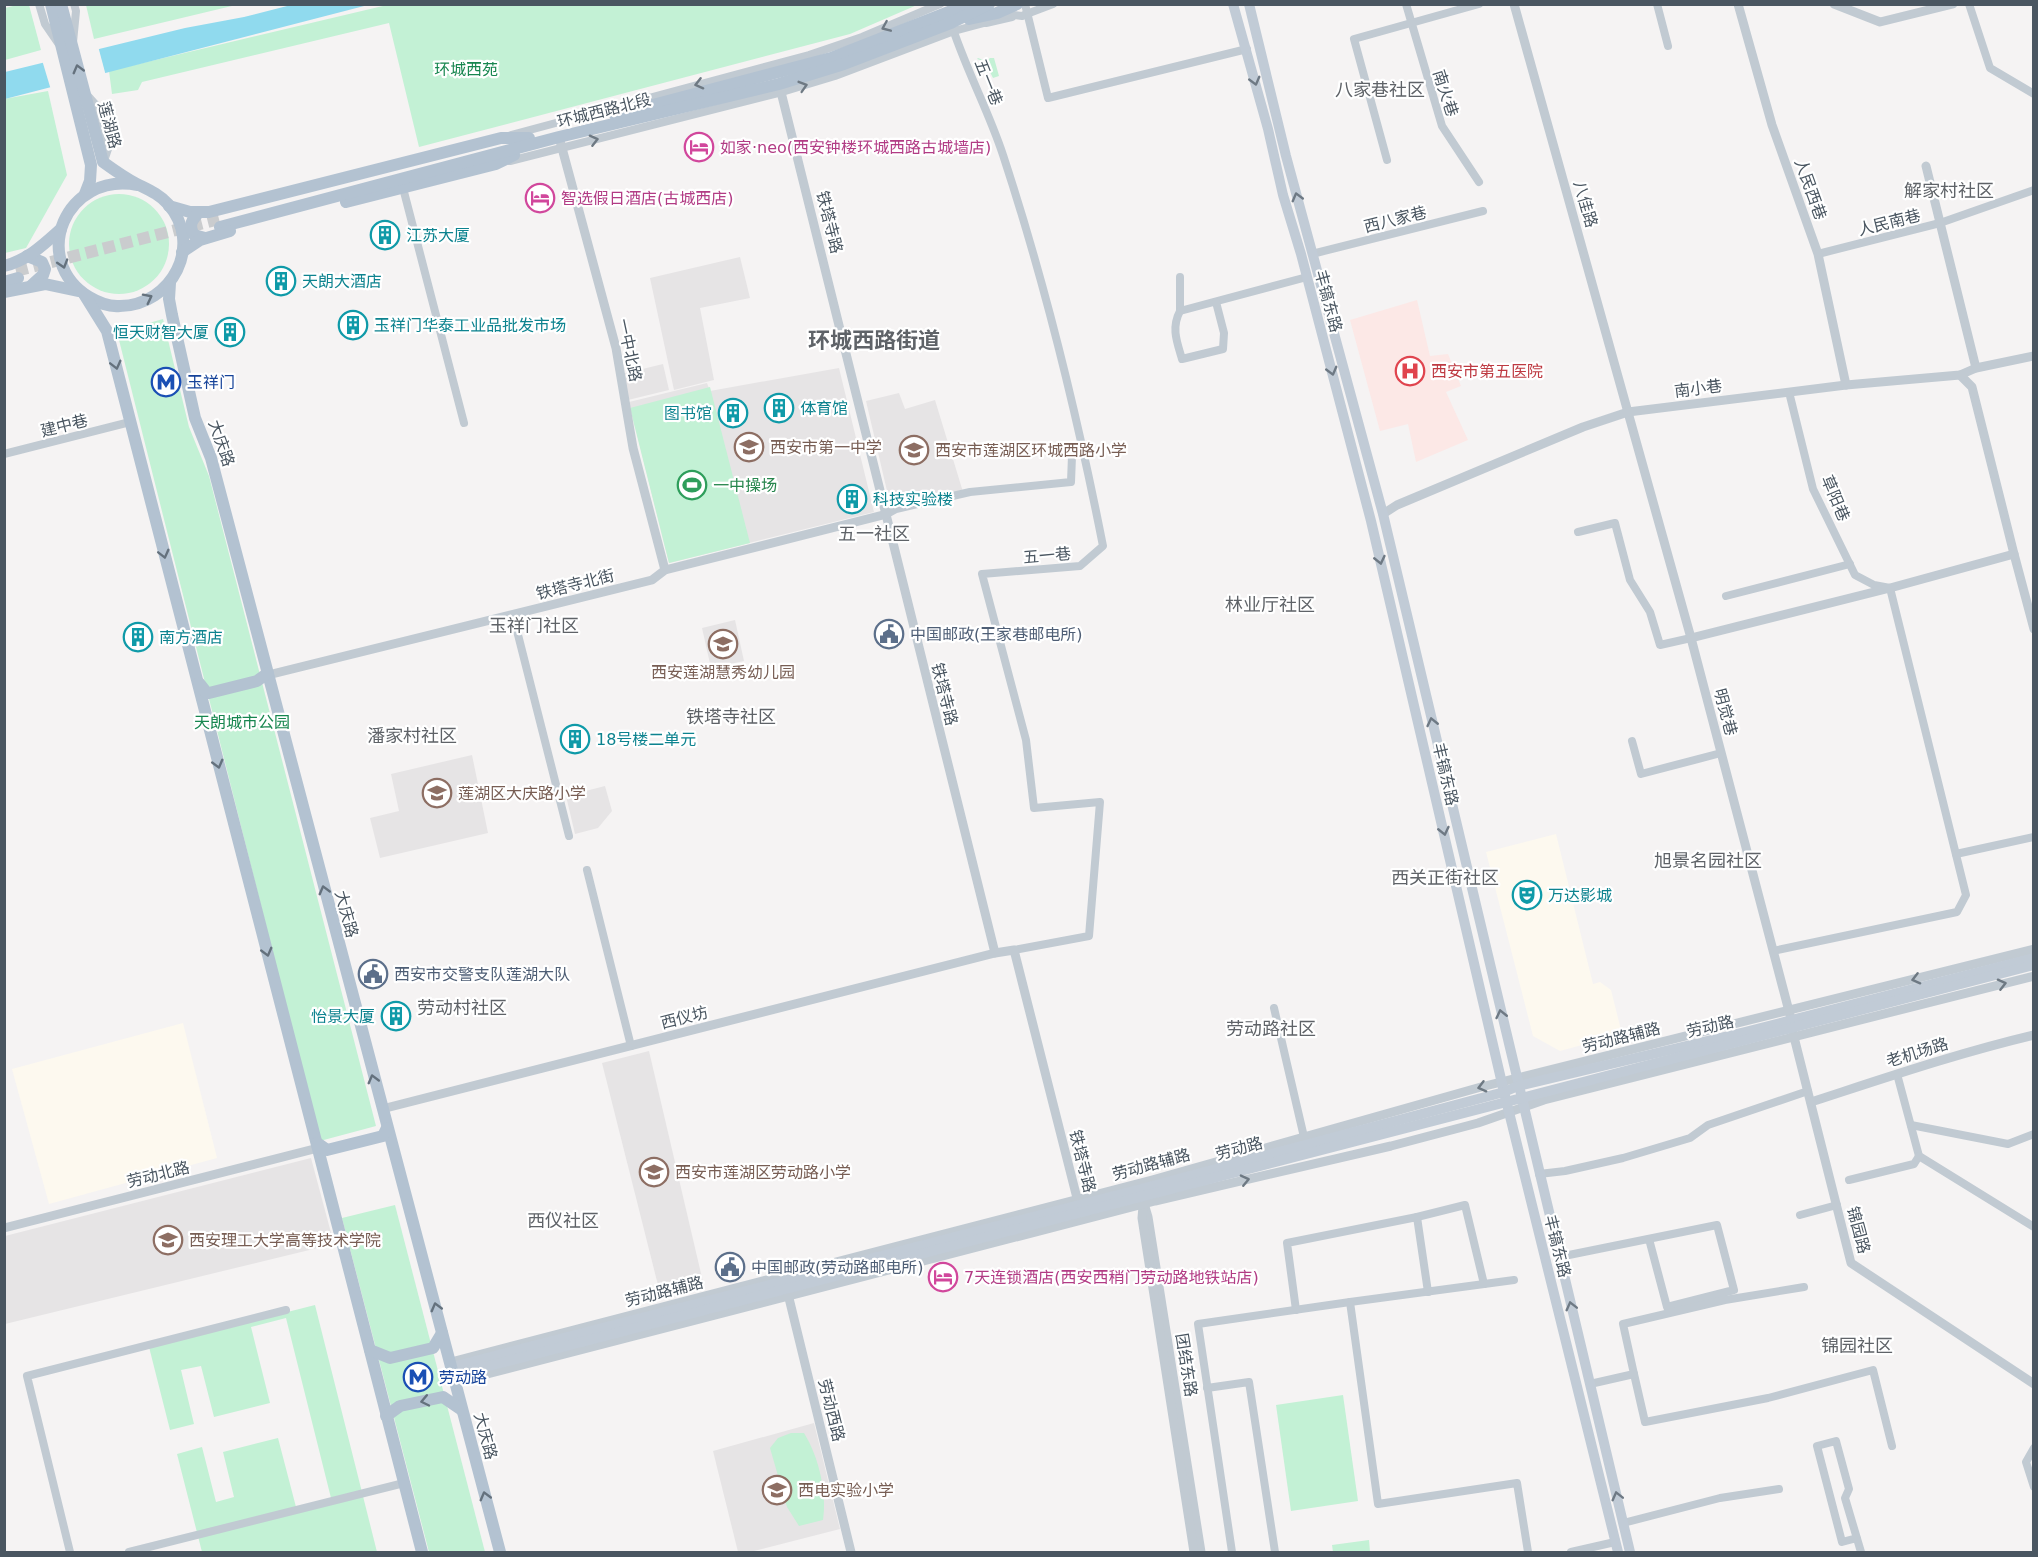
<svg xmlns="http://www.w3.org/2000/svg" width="2038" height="1557" font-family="'DejaVu Sans','Noto Sans SC',sans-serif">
<rect width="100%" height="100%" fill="#f5f3f3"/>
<g fill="#fdf9ef">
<path d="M1556 834 1593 984 1600 982 1611 990 1622 1034 1560 1051 1533 1036 1486 852Z"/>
<path d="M183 1023 217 1158 49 1204 12 1069Z"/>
</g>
<g fill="#e6e4e5">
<path d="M740 257 750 298 700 308 714 380 674 390 650 278Z"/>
<path d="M663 364 669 390 628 400 622 374Z"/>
<path d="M839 368 874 512 669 563 629 402 707 383 710 391Z"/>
<path d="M899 393 905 409 935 400 963 492 891 508 866 401Z"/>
<path d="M735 620 744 661 711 668 702 628Z"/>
<path d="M472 755 488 833 380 858 370 818 399 811 391 774Z"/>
<path d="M605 786 612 811 598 828 575 834 566 796Z"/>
<path d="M649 1051 703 1282 660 1293 602 1063Z"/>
<path d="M311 1158 334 1244 5 1324V1236Z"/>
<path d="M814 1423 840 1529 750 1552H738L713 1451Z"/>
</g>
<path fill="#fce8e6" d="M1417 300 1430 356 1448 354 1461 386 1446 392 1468 440 1416 462 1408 424 1380 431 1350 320Z"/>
<g fill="#c3f1d5">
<path d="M17 5H29L41 50 5 60V8Z"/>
<path d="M86 5V4L236 5 94 39Z"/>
<path d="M387 5H917L850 34 419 147 389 23 142 82 138 90 112 94 109 71Z"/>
<path d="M978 58 986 61 990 58H994L999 76 993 78 990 72 978 75V71L984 69 980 60 977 59Z"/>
<path d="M48 91 67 175 26 248 5 253 4 99Z"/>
<circle cx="119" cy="244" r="50"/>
<path d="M163 319 189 427 209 476 376 1126 320 1141 117 332Z"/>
<path d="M710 387 750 543 669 563 630 408Z"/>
<path d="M395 1205 485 1552H429L342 1218Z"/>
<path d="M315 1305 377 1552H202L177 1454 202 1447 216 1502 234 1497 223 1452 278 1438 296 1507 331 1498 286 1318 251 1327 270 1403 214 1417 201 1366 181 1370 194 1424 170 1430 149 1347Z"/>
<path d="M1343 1395 1358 1501 1291 1511 1276 1405Z"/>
<path d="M791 1433H804C819 1457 827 1493 823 1520L799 1526 787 1507 770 1448 778 1438Z"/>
<path d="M1369 1540 1370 1552H1333L1332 1545Z"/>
</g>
<path fill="#90daee" d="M291 5H368L5 99V72L185 28 244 17Z"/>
<path fill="#f5f3f3" d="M98 46 106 76 51 90 42 60Z"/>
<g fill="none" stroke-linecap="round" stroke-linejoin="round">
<path stroke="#caccce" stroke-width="12" stroke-dasharray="12 6" stroke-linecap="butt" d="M16 271 219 219"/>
<g stroke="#c1cad2" stroke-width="8">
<path d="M39 4 45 24 58 43"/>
<path d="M1025 4 1048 98 1247 49"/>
<path d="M1406 4 1442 126 1479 182"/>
<path d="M1657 4 1668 46"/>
<path d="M1969 4 1990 68 2034 94"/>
<path d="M1024 15 1053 4"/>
<path d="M950 20C964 66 988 109 1003 155 1045 283 1077 414 1103 546L1080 566 982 574 1026 740 1034 808 1100 802 1089 936 1014 950"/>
<path d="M986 23 1012 17"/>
<path d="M73 42 76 11 74 4"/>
<path d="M87 95 96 105 108 149 104 161"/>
<path d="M511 135 809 55 862 37 940 4"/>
<path d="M1387 160 1354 39 1479 4"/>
<path d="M510 161 782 92 835 76 954 31 984 23 997 13 1022 16"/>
<path d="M403 188 464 423"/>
<path d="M1312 254 1483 211"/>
<path d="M1818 254 1940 223 2034 190"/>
<path d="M1180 277V311L1307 277"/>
<path d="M1180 311C1171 328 1177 342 1182 359L1223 349 1224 333 1216 302"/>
<path d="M4 454 130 422"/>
<path d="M887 514 896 509 970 492 1071 482 1072 456 1084 453"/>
<path d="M1578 532 1615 523 1630 580 1650 612 1660 645 1691 638"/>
<path d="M1726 596 1850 564"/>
<path d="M513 615 569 836"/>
<path d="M1632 741 1641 774 1721 753"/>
<path d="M1956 854 2034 837"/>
<path d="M587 870 631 1046"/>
<path d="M1773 951 1957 912 1966 895 1890 588 1874 585 1855 575 1813 489 1789 392"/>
<path d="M1274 1008 1304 1137"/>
<path d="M1897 1074 1919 1156 2034 1227"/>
<path d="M1911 1125 2008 1144 2034 1134"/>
<path d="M1539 1174 1565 1171 1623 1158 1690 1138 1708 1125 1808 1091"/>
<path d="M1849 1180 1914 1164 1919 1156"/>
<path d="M1800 1215 1837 1205"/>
<path d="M1417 1217 1465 1205 1484 1284"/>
<path d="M1559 1257 1717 1225 1734 1290 1667 1307 1649 1239"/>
<path d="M1514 1280 1350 1302 1378 1504 1517 1483 1528 1552"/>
<path d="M1296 1310 1287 1243 1417 1217 1428 1292"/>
<path d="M1634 1374 1645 1422 1768 1398 1873 1370 1892 1446"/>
<path d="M1590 1384 1634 1374 1623 1324 1725 1300 1804 1287"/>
<path d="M1207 1388 1249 1382 1275 1552"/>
<path d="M2034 1448 2026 1462 2034 1487"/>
<path d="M1623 1523 1720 1498 1779 1489"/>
<path d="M1857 1538 1842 1542 1817 1446 1836 1441 1849 1489 1845 1498 1861 1552"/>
<path d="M70 1552 27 1376 286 1310"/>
<path d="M129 1552 404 1483"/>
<path d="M1232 1552 1198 1324 1350 1302"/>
<path d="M1571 1552 1615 1542"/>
</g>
<g stroke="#c1cad2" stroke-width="9">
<path d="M1514 4 1691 638 1790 1015"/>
<path d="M1738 4 1772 125 1818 254 1846 385"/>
<path d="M1834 4 1880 22 1953 4"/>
<path d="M779 84 995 953"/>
<path d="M559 137 616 348 633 448 665 570"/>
<path d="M1926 166 1976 368"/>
<path d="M1960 375 1972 387 2014 554"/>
<path d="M1383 514 1397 505 1583 427 1628 412 1846 385 1960 375 1976 368 2034 356"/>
<path d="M1691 638 1890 588 2014 554 2034 629"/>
<path d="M268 675 652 580 665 570 887 514"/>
<path d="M1793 1033 1851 1263 2034 1384"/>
<path d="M1811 1102C1885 1078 1958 1053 2034 1035"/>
<path d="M382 1109 995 953 1014 950 1078 1202"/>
<path d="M1143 1200 1148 1217 1201 1552"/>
<path d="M1143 1206 1142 1218 1194 1552"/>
<path d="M4 1228 318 1148"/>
<path d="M787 1290 851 1552"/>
<path d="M451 1362 1152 1180 1481 1087 2034 949"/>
<path d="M456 1382 1155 1201 1391 1146 1478 1123 1544 1100 2034 976"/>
</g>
<g stroke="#c1cbd6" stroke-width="10">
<path d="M1233 4 1268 129 1283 195 1301 254 1371 521 1504 1092 1618 1552"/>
<path d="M1249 4 1286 156 1383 514 1630 1552"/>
<path d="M452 1367 1141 1189 1504 1092 1518 1086 1745 1032 2034 958"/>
<path d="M454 1375 2030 966"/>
</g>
<g stroke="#b3c2d1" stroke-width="12">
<path d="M51 4 91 165 90 181 85 194"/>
<path d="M61 4 103 162C114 170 125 178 137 184 149 190 159 194 168 204 204 245 172 305 120 306 108 307 99 303 89 297 29 260 65 171 138 185"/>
<path d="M969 19 997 13 1017 4"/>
<path d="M615 115 831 58 969 4"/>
<path d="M346 202 496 164 514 155"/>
<path d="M169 206 190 212H209L501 138H529"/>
<path d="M199 212C192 220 188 225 194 235L205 238"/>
<path d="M220 227 559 137 779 84 844 64 951 23 989 4"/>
<path d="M182 252 200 240 230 231"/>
<path d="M27 256 42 262 45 269 43 275 32 285"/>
<path d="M4 266C28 260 43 245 61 229"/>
<path d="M4 282 18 278"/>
<path d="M170 283 169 299 172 315 195 418 211 458 500 1552"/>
<path d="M4 292 45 284 78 291"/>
<path d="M84 294 107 331 422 1552"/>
<path d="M199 683 206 692 209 693 257 681 268 673"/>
<path d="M317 1143 327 1150 383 1136 387 1128"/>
<path d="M370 1350 390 1358 433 1348 442 1333"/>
<path d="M386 1416 400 1406 443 1397 462 1410"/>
</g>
</g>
<defs><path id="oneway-chevron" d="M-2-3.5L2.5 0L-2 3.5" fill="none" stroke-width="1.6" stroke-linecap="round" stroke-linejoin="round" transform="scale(1.5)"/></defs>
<g stroke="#6e7983">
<use href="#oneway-chevron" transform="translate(886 27) rotate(157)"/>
<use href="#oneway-chevron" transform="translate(699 84) rotate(166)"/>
<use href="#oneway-chevron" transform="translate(803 86) rotate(-17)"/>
<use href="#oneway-chevron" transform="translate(594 140) rotate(-14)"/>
<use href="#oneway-chevron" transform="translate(1916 979) rotate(166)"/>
<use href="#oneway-chevron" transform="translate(2002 984) rotate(-14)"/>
<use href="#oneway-chevron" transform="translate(1482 1087) rotate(165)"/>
<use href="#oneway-chevron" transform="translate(1245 1180) rotate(-13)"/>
</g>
<g stroke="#64717d">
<use href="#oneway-chevron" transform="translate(78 69) rotate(-105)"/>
<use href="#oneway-chevron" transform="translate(63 264) rotate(73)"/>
<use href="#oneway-chevron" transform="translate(148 298) rotate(-27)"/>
<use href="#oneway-chevron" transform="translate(116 365) rotate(76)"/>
<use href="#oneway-chevron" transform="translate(164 554) rotate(76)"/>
<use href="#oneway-chevron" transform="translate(218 764) rotate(75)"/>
<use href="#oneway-chevron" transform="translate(324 890) rotate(-105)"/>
<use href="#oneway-chevron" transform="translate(267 952) rotate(75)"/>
<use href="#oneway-chevron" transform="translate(373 1079) rotate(-105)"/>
<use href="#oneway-chevron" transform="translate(436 1307) rotate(-105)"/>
<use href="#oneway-chevron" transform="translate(425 1401) rotate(168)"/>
<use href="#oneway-chevron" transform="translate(485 1496) rotate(-105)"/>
</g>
<g stroke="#6e7984">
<use href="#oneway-chevron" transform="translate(1255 81) rotate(75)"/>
<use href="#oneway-chevron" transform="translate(1297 197) rotate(-105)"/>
<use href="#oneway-chevron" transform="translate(1332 371) rotate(75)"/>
<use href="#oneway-chevron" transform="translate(1380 560) rotate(77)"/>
<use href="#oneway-chevron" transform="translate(1432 722) rotate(-103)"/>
<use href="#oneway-chevron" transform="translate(1444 831) rotate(77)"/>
<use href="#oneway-chevron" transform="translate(1501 1014) rotate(-103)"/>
<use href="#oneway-chevron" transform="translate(1571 1306) rotate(-104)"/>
<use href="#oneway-chevron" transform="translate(1617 1496) rotate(-104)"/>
</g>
<defs>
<g id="hotel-ring" transform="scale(1.5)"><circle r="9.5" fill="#fff" stroke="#d1479c" stroke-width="1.5"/><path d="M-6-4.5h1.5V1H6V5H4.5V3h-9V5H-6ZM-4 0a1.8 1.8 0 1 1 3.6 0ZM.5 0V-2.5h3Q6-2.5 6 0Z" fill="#d1479c"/></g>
<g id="building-ring" transform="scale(1.5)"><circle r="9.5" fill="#fff" stroke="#0f9aa8" stroke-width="1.5"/><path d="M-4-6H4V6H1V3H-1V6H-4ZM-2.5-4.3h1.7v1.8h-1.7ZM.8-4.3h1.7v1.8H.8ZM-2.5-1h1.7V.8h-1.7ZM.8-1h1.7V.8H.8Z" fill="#0f9aa8"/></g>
<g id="hospital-ring" transform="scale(1.5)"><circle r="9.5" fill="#fff" stroke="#e0444e" stroke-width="1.5"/><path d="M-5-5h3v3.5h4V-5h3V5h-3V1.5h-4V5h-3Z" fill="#e0444e"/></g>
<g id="metro-ring" transform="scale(1.5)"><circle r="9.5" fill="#fff" stroke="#1a4fb4" stroke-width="1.5"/><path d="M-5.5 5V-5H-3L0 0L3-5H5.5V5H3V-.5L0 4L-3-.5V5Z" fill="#1a4fb4"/></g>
<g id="school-ring" transform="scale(1.5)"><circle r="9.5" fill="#fff" stroke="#8d6e63" stroke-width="1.5"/><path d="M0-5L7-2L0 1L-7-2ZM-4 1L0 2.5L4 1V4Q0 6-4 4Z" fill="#8d6e63"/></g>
<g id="stadium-ring" transform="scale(1.5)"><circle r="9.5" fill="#fff" stroke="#2e9e5b" stroke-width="1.5"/><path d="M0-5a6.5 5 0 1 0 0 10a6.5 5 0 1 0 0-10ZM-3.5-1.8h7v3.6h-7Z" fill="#2e9e5b"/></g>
<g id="civic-ring" transform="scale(1.5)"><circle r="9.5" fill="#fff" stroke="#5c6f8a" stroke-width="1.5"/><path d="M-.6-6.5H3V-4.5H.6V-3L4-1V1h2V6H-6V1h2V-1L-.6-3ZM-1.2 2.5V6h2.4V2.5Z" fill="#5c6f8a"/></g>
<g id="theatre-ring" transform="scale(1.5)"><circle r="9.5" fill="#fff" stroke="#0f9aa8" stroke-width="1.5"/><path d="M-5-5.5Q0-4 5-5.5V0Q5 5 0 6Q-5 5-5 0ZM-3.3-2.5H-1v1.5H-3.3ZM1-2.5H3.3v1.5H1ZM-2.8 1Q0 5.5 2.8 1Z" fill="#0f9aa8"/></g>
<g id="university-ring" transform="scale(1.5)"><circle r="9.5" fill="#fff" stroke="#8d6e63" stroke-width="1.5"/><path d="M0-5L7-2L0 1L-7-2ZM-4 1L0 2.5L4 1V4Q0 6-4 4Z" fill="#8d6e63"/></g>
</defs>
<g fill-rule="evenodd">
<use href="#hotel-ring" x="699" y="147"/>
<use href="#hotel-ring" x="540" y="198"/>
<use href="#building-ring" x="385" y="235"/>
<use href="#building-ring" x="281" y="281"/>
<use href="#building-ring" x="353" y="325"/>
<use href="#building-ring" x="230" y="332"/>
<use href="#hospital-ring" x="1410" y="371"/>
<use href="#metro-ring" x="166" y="382"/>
<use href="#building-ring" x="779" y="408"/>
<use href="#building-ring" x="733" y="413"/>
<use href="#school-ring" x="749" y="447"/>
<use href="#school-ring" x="914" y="450"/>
<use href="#stadium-ring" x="692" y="485"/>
<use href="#building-ring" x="852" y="499"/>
<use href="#civic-ring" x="889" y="634"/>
<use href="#building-ring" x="138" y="637"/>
<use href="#school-ring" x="723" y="644"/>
<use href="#building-ring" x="575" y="739"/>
<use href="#school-ring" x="437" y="793"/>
<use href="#theatre-ring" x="1527" y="895"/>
<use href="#civic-ring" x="373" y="974"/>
<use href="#building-ring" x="396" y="1016"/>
<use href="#school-ring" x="654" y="1172"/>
<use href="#university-ring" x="168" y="1240"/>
<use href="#civic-ring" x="730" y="1267"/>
<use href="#hotel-ring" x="943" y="1277"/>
<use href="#metro-ring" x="418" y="1377"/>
<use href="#school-ring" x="777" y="1490"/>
</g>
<g text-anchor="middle" stroke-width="4.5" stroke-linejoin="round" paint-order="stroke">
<g font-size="16" fill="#17864f" stroke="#fff">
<text x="466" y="75">环城西苑</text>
<text x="242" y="728">天朗城市公园</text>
</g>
<g font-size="16" fill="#4a5661" stroke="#fff">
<text transform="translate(989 82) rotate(68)" y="6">五一巷</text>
<text transform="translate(1446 93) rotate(72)" y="6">南火巷</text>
<text transform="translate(604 110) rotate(-14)" y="6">环城西路北段</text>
<text transform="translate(110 125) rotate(75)" y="6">莲湖路</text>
<text transform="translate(1811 189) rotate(70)" y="6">人民西巷</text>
<text transform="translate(1586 204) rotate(74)" y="6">八佳路</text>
<text transform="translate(1395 219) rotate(-14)" y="6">西八家巷</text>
<text transform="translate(830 222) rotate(76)" y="6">铁塔寺路</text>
<text transform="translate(1889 222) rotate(-14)" y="6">人民南巷</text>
<text transform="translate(1329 301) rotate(75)" y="6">丰镐东路</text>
<text transform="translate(630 350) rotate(78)" y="6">一中北路</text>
<text transform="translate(1698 388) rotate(-7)" y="6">南小巷</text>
<text transform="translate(64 425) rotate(-14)" y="6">建中巷</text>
<text transform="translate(222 443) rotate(71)" y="6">大庆路</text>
<text transform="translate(1836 498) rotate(67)" y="6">草阳巷</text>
<text transform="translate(1047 555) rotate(-5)" y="6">五一巷</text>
<text transform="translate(575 584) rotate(-14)" y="6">铁塔寺北街</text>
<text transform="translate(945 694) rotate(76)" y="6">铁塔寺路</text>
<text transform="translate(1726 712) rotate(75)" y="6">明觉巷</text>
<text transform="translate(1446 774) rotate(77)" y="6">丰镐东路</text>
<text transform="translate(347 914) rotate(75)" y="6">大庆路</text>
<text transform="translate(684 1017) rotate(-14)" y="6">西仪坊</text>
<text transform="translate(1710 1026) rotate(-13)" y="6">劳动路</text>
<text transform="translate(1621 1037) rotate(-14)" y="6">劳动路辅路</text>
<text transform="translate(1917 1052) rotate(-17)" y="6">老机场路</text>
<text transform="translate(1239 1148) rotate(-15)" y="6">劳动路</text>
<text transform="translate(1083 1161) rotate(76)" y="6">铁塔寺路</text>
<text transform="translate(1151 1164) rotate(-15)" y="6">劳动路辅路</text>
<text transform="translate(158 1174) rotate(-14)" y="6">劳动北路</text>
<text transform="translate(1859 1230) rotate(75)" y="6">锦园路</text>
<text transform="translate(1558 1246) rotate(76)" y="6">丰镐东路</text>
<text transform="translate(664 1291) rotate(-14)" y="6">劳动路辅路</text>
<text transform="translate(1187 1365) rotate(81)" y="6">团结东路</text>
<text transform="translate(832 1410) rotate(76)" y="6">劳动西路</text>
<text transform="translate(486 1436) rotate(75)" y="6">大庆路</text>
</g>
<g font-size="16" fill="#b23c85" stroke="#fff" text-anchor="start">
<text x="720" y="153">如家·neo(西安钟楼环城西路古城墙店)</text>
<text x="561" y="204">智选假日酒店(古城西店)</text>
<text x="964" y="1283">7天连锁酒店(西安西稍门劳动路地铁站店)</text>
</g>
<g font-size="16" fill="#0d838f" stroke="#fff" text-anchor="start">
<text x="406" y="241">江苏大厦</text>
<text x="302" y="287">天朗大酒店</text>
<text x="374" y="331">玉祥门华泰工业品批发市场</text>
<text x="209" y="338" text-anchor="end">恒天财智大厦</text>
<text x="800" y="414">体育馆</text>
<text x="712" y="419" text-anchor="end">图书馆</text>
<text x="873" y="505">科技实验楼</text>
<text x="159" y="643">南方酒店</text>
<text x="596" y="745">18号楼二单元</text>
<text x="1548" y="901">万达影城</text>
<text x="375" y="1022" text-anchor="end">怡景大厦</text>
</g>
<g font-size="16" fill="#be3a42" stroke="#fff" text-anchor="start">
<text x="1431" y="377">西安市第五医院</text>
</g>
<g font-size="16" fill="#164399" stroke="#fff" text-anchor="start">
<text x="187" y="388">玉祥门</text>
<text x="439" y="1383">劳动路</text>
</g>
<g font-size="16" fill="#785e54" stroke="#fff" text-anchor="start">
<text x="770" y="453">西安市第一中学</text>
<text x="935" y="456">西安市莲湖区环城西路小学</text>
<text x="723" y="678" text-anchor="middle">西安莲湖慧秀幼儿园</text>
<text x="458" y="799">莲湖区大庆路小学</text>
<text x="675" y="1178">西安市莲湖区劳动路小学</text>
<text x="189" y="1246">西安理工大学高等技术学院</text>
<text x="798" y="1496">西电实验小学</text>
</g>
<g font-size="16" fill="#27864d" stroke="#fff" text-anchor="start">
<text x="713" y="491">一中操场</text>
</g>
<g font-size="16" fill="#4e5e75" stroke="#fff" text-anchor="start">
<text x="910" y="640">中国邮政(王家巷邮电所)</text>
<text x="394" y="980">西安市交警支队莲湖大队</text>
<text x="751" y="1273">中国邮政(劳动路邮电所)</text>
</g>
<g font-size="18" fill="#5f6368" stroke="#fff">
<text x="1380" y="96">八家巷社区</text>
<text x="1949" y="197">解家村社区</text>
<text x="874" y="540">五一社区</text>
<text x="1270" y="611">林业厅社区</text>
<text x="534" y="632">玉祥门社区</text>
<text x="731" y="723">铁塔寺社区</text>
<text x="412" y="742">潘家村社区</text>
<text x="1708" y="867">旭景名园社区</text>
<text x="1445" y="884">西关正街社区</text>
<text x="462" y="1014">劳动村社区</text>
<text x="1271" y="1035">劳动路社区</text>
<text x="563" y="1227">西仪社区</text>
<text x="1857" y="1352">锦园社区</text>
</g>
<g font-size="22" font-weight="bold" fill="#5f6368" stroke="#fff">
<text x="874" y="348">环城西路街道</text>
</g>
</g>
<rect width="2038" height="1557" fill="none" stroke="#4a5661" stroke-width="12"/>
</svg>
